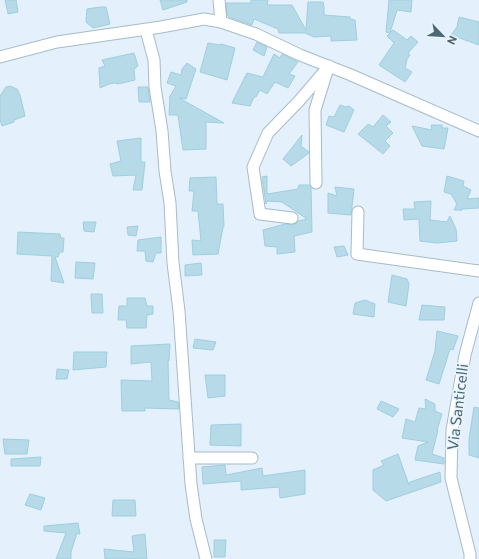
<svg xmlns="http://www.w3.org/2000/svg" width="479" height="559" font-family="Commissioner,sans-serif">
<rect width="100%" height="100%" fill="#e4f0fb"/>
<g fill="#b6dae8" stroke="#9ecfe1">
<path d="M5 0H16L18 12 8 14Z"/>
<path d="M160 0H187V2L163 10Z"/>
<path d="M251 0H268L267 5H292L306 30 308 2H323L324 7V15L350 17V19L355 20 357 40 331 41V36L314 37 305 33H279L278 29 254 19 252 25 229 17 227 15 226 3H251Z"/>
<path d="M389 0H412L411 12 397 10 390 33 393 30 407 40 411 36 418 42 408 53 410 55 407 59 405 68 412 72 405 82 379 65 394 43 387 36 390 33 386 32Z"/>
<path d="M100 7H106L110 24 93 28 86 22 87 9Z"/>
<path d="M459 17 479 22V45L451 35 457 27Z"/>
<path d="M257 42 267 47 264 56 253 50Z"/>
<path d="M208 43 219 45 221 44 235 48 227 80 200 72Z"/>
<path d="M134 53 138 66 134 69 135 80 118 84 115 83 109 84 100 88 99 68 105 66 102 60Z"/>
<path d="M274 54 280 58 282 54 298 62 289 74 295 76 288 88 275 82 267 94 260 90 256 97H254L250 106 232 103 247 73 263 77Z"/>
<path d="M187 63 196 69 186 99 179 98 224 123 206 122V149L183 150 178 115H169L170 98H169L176 86 167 83 171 72 181 75 182 69Z"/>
<path d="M10 86 17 89 20 95 25 116 14 120V122L2 126 0 120V96L6 87Z"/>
<path d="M138 87H148L150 102H139Z"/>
<path d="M340 105 346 107 349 106 354 110 344 132 326 125 329 116 334 117Z"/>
<path d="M383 115 391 122 386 126 393 133 385 141 390 146 383 154 358 134 368 124 373 127Z"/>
<path d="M431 125H442V128H448L444 149 422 146 412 126 432 130Z"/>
<path d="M302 135 301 146 309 152V153L291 166 283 159Z"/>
<path d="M141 138V162H145L142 190H133L136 175 113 176 110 164 121 161 117 141Z"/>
<path d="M267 176V194L298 189 299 185H309L311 188 312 232 294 236 295 252 277 254V247L265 246 263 230 285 224 294 225 298 221 307 219 282 202 267 201 266 204 262 177Z"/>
<path d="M447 176 464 181 463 186 471 190 467 199 479 198V208L462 209 461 211 460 210H454L457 204 451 194 444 192Z"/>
<path d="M216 177 217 204H223L224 227H223L218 254 193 255 192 240 201 241 198 211H192L194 191H189L190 178Z"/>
<path d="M335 187 354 189 351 215 328 213V193L337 196Z"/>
<path d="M431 201 430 220 447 222 450 216 456 229 457 241 437 243 420 241 419 219 404 220 403 209H415L414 202Z"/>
<path d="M83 222H96L94 232 84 231Z"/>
<path d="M138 226 136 236 128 235 127 227Z"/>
<path d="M18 232 60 234 61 238H64L63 252H60L58 257H55L64 283 51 281 52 256 17 254Z"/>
<path d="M161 237V253H156L153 262 146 261 145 251H137L138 240Z"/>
<path d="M344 246 348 255 337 257 334 247Z"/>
<path d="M76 262 95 263 93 279 75 278Z"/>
<path d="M201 263 202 275 185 276V265Z"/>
<path d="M392 275 407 279 409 284 406 306 388 302Z"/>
<path d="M91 294H102L103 313H92Z"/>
<path d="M127 298H145L147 306H153V314L147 315 146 328H127L126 320H118L119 306H127Z"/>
<path d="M365 300 375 304 374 317 353 314 355 303Z"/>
<path d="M422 305 445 307 444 320H419Z"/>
<path d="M437 331 458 336 453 350 450 349 439 384 426 380 435 351Z"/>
<path d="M195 339 216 342 213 350 193 348Z"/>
<path d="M170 344 169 361H168L169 400 178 402 179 409 145 408V411H122L121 380 152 381 151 362 131 364V346Z"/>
<path d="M74 352H107L106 367 73 370Z"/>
<path d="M57 369 69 370 67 379H56Z"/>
<path d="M205 375H225V396L208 398Z"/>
<path d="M425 399 435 404V411L442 414 437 430H438L432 454 444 458V464L415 460 418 446 428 442 402 438 406 419 415 422 419 408 426 409Z"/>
<path d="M381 401 399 409 393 417 377 409Z"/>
<path d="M474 407 479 408V458L469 455V439Z"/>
<path d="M241 424V446L210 445 211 425Z"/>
<path d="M3 439 29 440 27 454H5Z"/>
<path d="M398 454 409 485 410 482 440 472 441 482 386 501 373 490V470L384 465 381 461Z"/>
<path d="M41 457 40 466H11V459Z"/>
<path d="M225 465 226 475 262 468 263 476 305 470V494L280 498 279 487 241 490V481L203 484 202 467Z"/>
<path d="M30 494 45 498 41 510 25 505Z"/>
<path d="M113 500H135L136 516H112Z"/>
<path d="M78 523 80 534 77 533 71 552V559H56L66 533 44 531V526Z"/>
<path d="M145 534 147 559H105L104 549 134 552 132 536Z"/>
<path d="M214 540H226L225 557H214Z"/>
</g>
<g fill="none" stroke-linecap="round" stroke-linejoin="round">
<g stroke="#a6bcc7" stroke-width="13">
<g id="minor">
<path d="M219 0 221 22"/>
<path d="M146 30 154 60 155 87 162 131 165 171 170 203 173 263 179 311 191 484 196 519 206 559"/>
<path d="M0 57 57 42 161 27 204 19 221 22 256 34 300 55 351 75 479 131"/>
<path d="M316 183 315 110 327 71"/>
<path d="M358 212 357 254 479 271"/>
<path d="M292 218 260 214 253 167 268 133 299 101 329 66"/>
<path d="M189 458H252"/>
<path d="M470 559V554L451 478 452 430 465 355 479 303"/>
</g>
</g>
<use href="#minor" stroke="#fff" stroke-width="11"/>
</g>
<g text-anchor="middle" stroke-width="3.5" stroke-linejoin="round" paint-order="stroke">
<g font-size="15" fill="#4b6973" stroke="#eaf4fe">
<text transform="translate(458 407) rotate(-83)" y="5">Via Santicelli</text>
</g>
</g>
<g transform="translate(443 36) rotate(115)" stroke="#eaf4fe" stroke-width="3" paint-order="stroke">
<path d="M0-3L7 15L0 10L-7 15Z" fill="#4b6973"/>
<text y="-6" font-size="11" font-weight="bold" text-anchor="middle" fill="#4b6973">N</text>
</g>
</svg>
